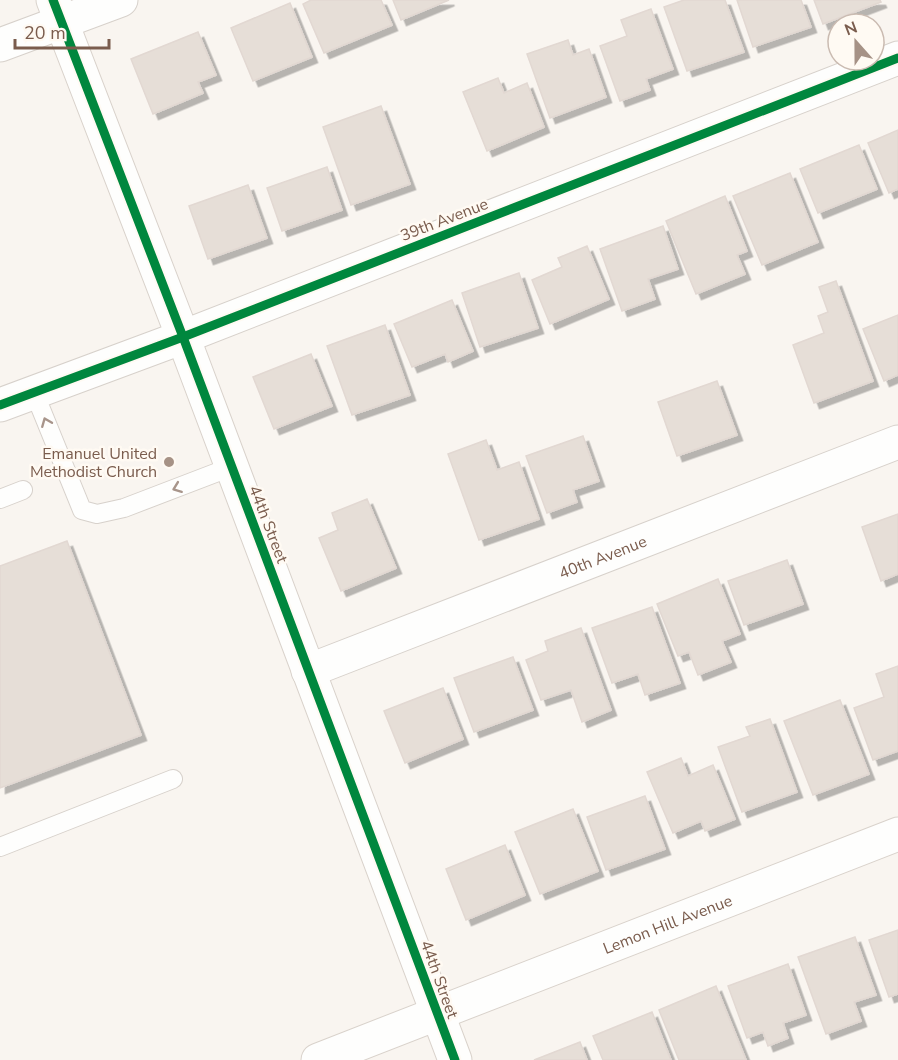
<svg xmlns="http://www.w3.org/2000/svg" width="898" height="1060" font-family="'Nunito Sans',sans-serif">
<defs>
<filter id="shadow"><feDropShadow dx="5.5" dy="5.5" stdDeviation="0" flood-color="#0004"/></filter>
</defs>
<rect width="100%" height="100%" fill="#f9f5f0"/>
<g fill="#e6ded7" stroke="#e2d8d2" stroke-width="1.5" filter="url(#shadow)">
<path d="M311 0H381L392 25 324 53 303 4Z"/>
<path d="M393 0H449L401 20Z"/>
<path d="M684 0H725L744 52 687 71 664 7Z"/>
<path d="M737 0H801L811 27 753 47Z"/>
<path d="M814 0H880L881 2 823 24Z"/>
<path d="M290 3 312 57 253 81 231 28Z"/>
<path d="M651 9 673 69 646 79 650 90 620 101 600 46 627 36 621 20Z"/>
<path d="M198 32 216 75 198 82 203 93 153 114 131 59Z"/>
<path d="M568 40 573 55 589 49 606 97 550 118 527 54Z"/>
<path d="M498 78 504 93 527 83 544 127 487 151 463 92Z"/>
<path d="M381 106 410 184 351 205 323 127Z"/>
<path d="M898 130V189L889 193 868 143Z"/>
<path d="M859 145 877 189 818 213 800 169Z"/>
<path d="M327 167 342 210 282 231 267 188Z"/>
<path d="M790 173 818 242 762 265 733 196Z"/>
<path d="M248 185 267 238 208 259 189 206Z"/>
<path d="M725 196 747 251 737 255 745 274 696 294 666 221Z"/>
<path d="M663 226 678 269 648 279 655 299 622 311 600 249Z"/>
<path d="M587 246 609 299 550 324 532 280 562 267 558 258Z"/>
<path d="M519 273 538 328 480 347 462 293Z"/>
<path d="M836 281 873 381 814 403 793 345 824 333 818 316 828 312 819 287Z"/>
<path d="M452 300 473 351 448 362 445 354 412 367 394 324Z"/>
<path d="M898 315V375L884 381 863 329Z"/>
<path d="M385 325 410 395 352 415 327 346Z"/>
<path d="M311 354 332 406 274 429 253 377Z"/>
<path d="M717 381 737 435 677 456 658 402Z"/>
<path d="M583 436 599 481 573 490 577 502 547 513 526 456Z"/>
<path d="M486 440 497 470 519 462 539 519 479 540 448 454Z"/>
<path d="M367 499 396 568 341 591 319 538 338 530 332 513Z"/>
<path d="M898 514V574L881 581 862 527Z"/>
<path d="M67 541 141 735 0 788V566Z"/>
<path d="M787 560 803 604 744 625 728 581Z"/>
<path d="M718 579 740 634 722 641 731 662 698 675 689 652 678 656 657 604Z"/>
<path d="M652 607 680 683 645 695 638 674 612 683 592 628Z"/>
<path d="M581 628 611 710 582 722 571 690 541 700 526 660 548 651 545 641Z"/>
<path d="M513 657 533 710 474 732 454 678Z"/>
<path d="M898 666V751L873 760 854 708 884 697 876 674Z"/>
<path d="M443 688 463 739 405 763 384 711Z"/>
<path d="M840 700 869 774 813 795 784 721Z"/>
<path d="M770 719 797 792 742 812 718 747 750 736 746 727Z"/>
<path d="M681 758 688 776 713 765 735 819 705 831 701 821 673 833 647 772Z"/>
<path d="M645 796 665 849 606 870 587 817Z"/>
<path d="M573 809 598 871 540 894 515 832Z"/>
<path d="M505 845 525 895 466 920 446 869Z"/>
<path d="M898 930V994L889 997 869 940Z"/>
<path d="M855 937 876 995 854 1002 861 1021 826 1034 798 957Z"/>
<path d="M788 964 806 1015 783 1023 788 1038 768 1046 763 1032 747 1038 728 986Z"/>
<path d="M716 986 746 1060H679L659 1010Z"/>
<path d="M652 1012 671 1060H603L593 1036Z"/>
<path d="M580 1042 587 1060H534Z"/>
</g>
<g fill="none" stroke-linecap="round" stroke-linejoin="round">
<g stroke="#d7d1cb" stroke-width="20">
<g id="lane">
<path d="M34 392 82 510 97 514 124 508 231 467"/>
<path d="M0 499 23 490"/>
<path d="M0 847 173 779"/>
</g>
</g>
<g stroke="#d7d1cb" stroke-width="35">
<g id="street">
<path d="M0 45 121 0"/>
<path d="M0 405 183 337 898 58"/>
<path id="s1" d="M308 671 898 442"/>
</g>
</g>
<g stroke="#d9d2cb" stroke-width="35">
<g id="secondary">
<path d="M53 0 183 337 455 1060"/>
<path id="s2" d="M318 1060 898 834"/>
</g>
</g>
<use href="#lane" stroke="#fefefd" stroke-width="18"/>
<use href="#street" stroke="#fefefd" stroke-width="33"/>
<use href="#secondary" stroke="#fefefd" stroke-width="33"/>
<g stroke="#fffaf3" stroke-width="13">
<g id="cycleway">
<path d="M53 0 183 337 455 1060"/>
<path d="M0 405 183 337 898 58"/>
</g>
</g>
<use href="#cycleway" stroke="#00873e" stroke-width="9"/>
</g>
<defs><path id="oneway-chevron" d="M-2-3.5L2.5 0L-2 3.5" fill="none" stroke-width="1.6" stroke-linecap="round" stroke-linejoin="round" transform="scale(1.5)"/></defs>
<g stroke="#a8958b">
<use href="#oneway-chevron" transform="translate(46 422) rotate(-112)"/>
<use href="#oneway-chevron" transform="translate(177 488) rotate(159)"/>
</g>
<circle fill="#a69286" stroke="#fffaf3" stroke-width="2" cx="169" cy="462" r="6"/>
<g text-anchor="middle" stroke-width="5" stroke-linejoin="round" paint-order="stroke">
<g font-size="16" fill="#7a5c4d" stroke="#fffaf3">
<text transform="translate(444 219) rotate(-21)" y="6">39th Avenue</text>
<text transform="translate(269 524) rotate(69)" y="6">44th Street</text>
<text dy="6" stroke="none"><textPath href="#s1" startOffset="316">40th Avenue</textPath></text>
<text dy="6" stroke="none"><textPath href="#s2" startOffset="375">Lemon Hill Avenue</textPath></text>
<text transform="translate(440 979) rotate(70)" y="6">44th Street</text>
</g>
<g font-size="16" fill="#7a5c4d" stroke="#fffaf3" text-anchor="end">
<text x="157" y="459">Emanuel United<tspan x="157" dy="18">Methodist Church</tspan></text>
</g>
</g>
<g transform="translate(856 42) rotate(339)"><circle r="28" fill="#fffaf3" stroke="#cabbb1" stroke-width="1.5"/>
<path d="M0-4.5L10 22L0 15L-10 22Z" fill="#a69286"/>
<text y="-9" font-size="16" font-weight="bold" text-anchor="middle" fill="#7a5c4d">N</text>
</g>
<path d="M15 39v9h94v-9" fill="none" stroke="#7a5c4d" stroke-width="3"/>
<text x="24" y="39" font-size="18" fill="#7a5c4d" stroke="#fffaf3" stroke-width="4.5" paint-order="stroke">20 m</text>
</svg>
